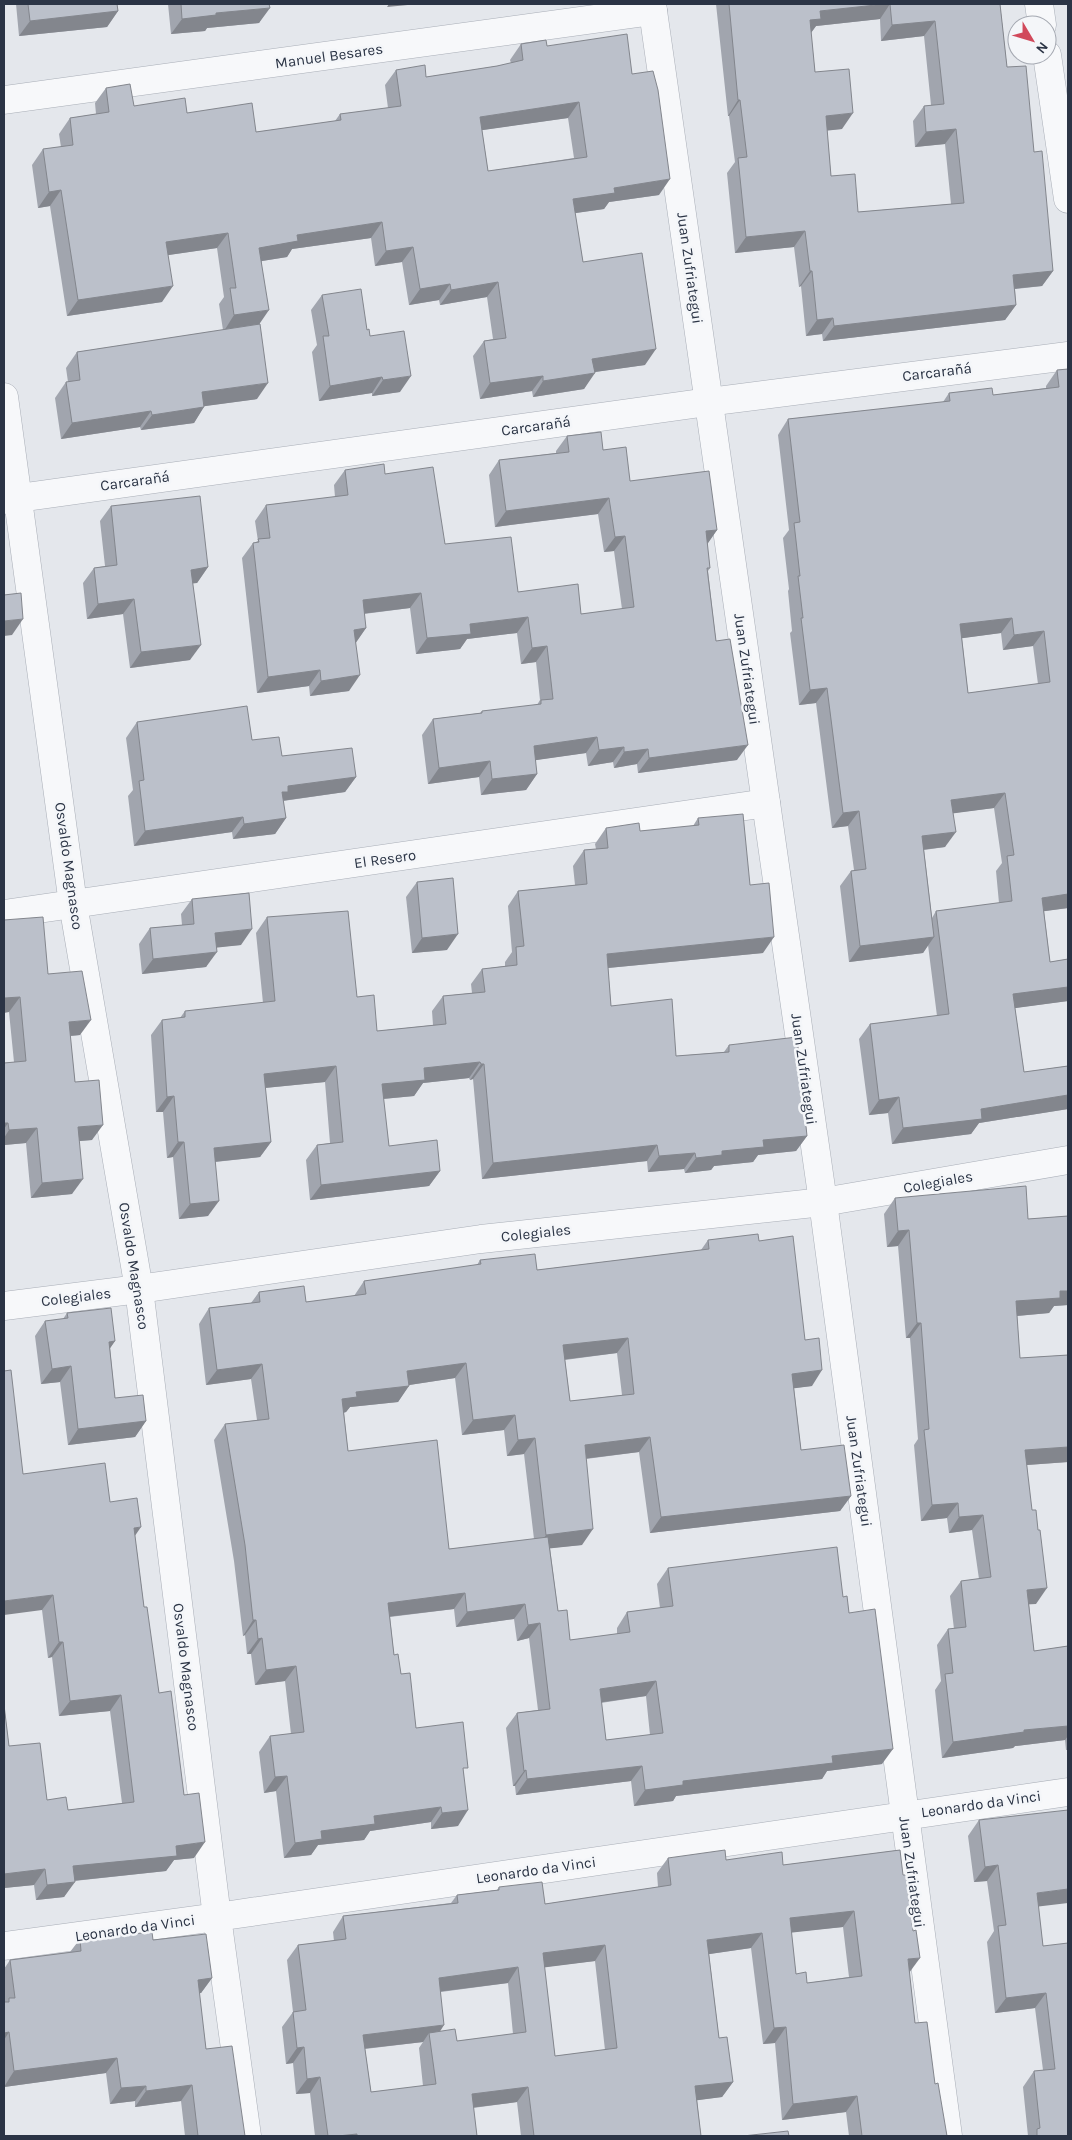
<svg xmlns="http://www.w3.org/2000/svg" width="1072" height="2140" font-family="Karla,sans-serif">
<rect width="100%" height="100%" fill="#e4e7ec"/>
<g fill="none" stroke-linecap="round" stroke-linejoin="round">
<g stroke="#a9aeb7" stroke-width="29">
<g id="minor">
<path d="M652 4 823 1202 948 2136"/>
<path d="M1039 4 1042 25"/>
<path d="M1047 55 1068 199"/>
<path d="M4 100 653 11"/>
<path d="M4 397 73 904 139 1289 217 1917 247 2136"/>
<path d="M4 500 708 402 1068 356"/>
<path d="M4 914 766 803"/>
<path d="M4 1306 139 1289 481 1239 823 1202 1068 1160"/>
<path d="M4 1946 217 1917 1068 1792"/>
</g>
</g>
<use href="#minor" stroke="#f7f8fa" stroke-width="28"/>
</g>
<g fill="#a1a5ae" fill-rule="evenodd">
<path d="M16 4H117L118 11 107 27 19 36Z"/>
<path d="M168 4H269L259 23 207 28 205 31 171 34Z"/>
<path d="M716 4H1000L1007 67 1034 152 1053 271 1042 286 1015 289 1016 305 1005 320 823 341 822 334 806 336 801 286 799 287 794 247 735 253 727 173 735 162 729 116H728ZM880 19 881 41 924 36 931 105 924 106 913 121 915 147 945 144 951 204 858 212 831 176 827 130 842 129 815 72 811 33 816 26Z"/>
<path d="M521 44 547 46 632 74 659 195 609 202 604 209 575 213 583 262 645 365 594 372 584 389 533 397 532 391 480 399 473 356 484 341 493 339 487 297 440 305 439 300 409 305 402 262 375 266 371 238 292 249 287 257 262 261 257 399 204 406 194 423 141 430 140 427 61 439 55 398 66 382H68L66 368 77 352 223 330 219 304 224 297 217 248 168 255 162 302 67 316 50 206 38 208 32 165 43 149 61 147 59 134 70 118 96 114 95 103 106 88 134 106 187 113 256 132 335 121 340 114 388 108 385 85 396 70 426 77 497 66 511 63 510 60ZM568 118 574 158 488 171 482 130Z"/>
<path d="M322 295 367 330 400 392 372 396V393L319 401 312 352 317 345 311 310Z"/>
<path d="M1068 369V908L1044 911 1050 962 1068 959V1001L1015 1008 1024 1072 1068 1066V1109L979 1123 971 1134 892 1144 888 1113 869 1115 859 1039 870 1024 937 1016 928 945 923 953 849 962 840 886 851 871 854 870 848 826 832 828 816 703 799 705 790 633 792 631 788 591 789 589 783 538 789 530 778 435 788 419 943 402 949 393 993 395 1046 388V386L1057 370ZM1001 633 1003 650 1033 646 1038 684 968 693 962 638ZM994 808 1002 863 996 871 999 903 936 911 932 918 924 850 945 847 953 813Z"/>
<path d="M567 436 603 450 630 481 717 530 707 544 710 568 708 571 716 641 737 760 638 773 637 764 614 768 613 762 588 766 586 753 535 760 537 774 526 790 481 795 479 777 428 784 422 735 433 719 480 713 482 711 537 705 540 700 536 662 521 664 517 633 467 639 460 649 416 654 410 608 364 614 366 628 356 642 349 691 310 696 309 686 257 693 242 558 253 543 256 542 258 541 255 521 266 505 335 497 334 485 345 470 385 474 445 544 518 592 581 614 622 609 614 551 604 552 598 514 495 527 489 475 499 460 556 453V451Z"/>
<path d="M111 506 208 567 197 583H193L190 660 130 668 123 614 87 619 83 583 94 568 105 566 100 521Z"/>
<path d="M137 722 252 740 282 756 356 777 345 792 283 801 286 818 275 834 233 839 232 832 134 846 128 796 133 790 126 738Z"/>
<path d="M698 818 750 885 763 953 608 968 611 1006 676 1056 724 1052 729 1045 807 1136 796 1151 758 1155 753 1162 714 1166 711 1170 685 1173 684 1169 648 1172 647 1161 482 1179 473 1079 470 1080 469 1078 423 1083 414 1096 383 1099 389 1146 440 1171 429 1186 310 1200 306 1160 317 1145 330 1143 325 1082 265 1088 271 1142 260 1157 215 1162 208 1216 179 1219 173 1157 167 1158 163 1112H156L151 1035 162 1020 180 1018 185 1011 263 1003 256 933 267 917 357 997 377 1031 433 1025 432 1011 443 996 472 993 471 984 482 969 505 966V962L512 952 508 906 518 891 575 885 573 866 584 850 596 849 595 844 606 828 640 831 693 826Z"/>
<path d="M417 882 447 950 412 953 406 897Z"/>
<path d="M192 899 241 945 217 947 206 967 142 974 139 944 150 928 182 925 181 914Z"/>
<path d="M4 920 48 974 80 1035 70 1036 75 1082 92 1140 79 1141 72 1194 31 1198 26 1143 4 1145V1063L14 1062 9 1012Z"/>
<path d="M895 1198 1028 1219 1068 1216V1305L1054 1306 1049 1313 1017 1316 1020 1358 1068 1355V1462L1027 1465 1036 1604H1029L1034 1651 1068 1646V1750H1066L1065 1740 1015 1746 1013 1748 942 1758 935 1690 941 1681 937 1645 948 1629H954L950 1596 961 1581 979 1579 972 1530 949 1533 947 1518 921 1521 914 1445 918 1439 910 1338H906L898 1246 887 1247 884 1214Z"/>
<path d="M708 1240 759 1241 805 1340 812 1386 794 1388 801 1450 851 1496 840 1511 650 1533 639 1452 586 1459 582 1545 550 1548 558 1611 570 1640 617 1634V1628L627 1612 660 1608 657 1584 668 1568 843 1597 849 1613 882 1764 827 1771 822 1779 676 1796 673 1801 634 1806 631 1781 516 1795 515 1786H513L506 1728 517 1713 538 1710 529 1638 517 1641 514 1619 456 1627 454 1609 390 1617 394 1655 401 1674 416 1728 464 1773 458 1826 431 1829V1822L370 1831 364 1840 318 1845 311 1855 284 1858 276 1791 264 1793 259 1752 270 1736 291 1734 285 1681 255 1685 251 1654H247L245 1635 243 1636 234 1561 214 1440 225 1424 257 1420 251 1379 206 1385 199 1324 209 1308 251 1303 259 1292 306 1302 354 1296 364 1281 477 1265 480 1260 537 1270 701 1250ZM617 1353 622 1395 570 1401 565 1360ZM455 1378 462 1435 504 1430 507 1456 524 1454 534 1539 449 1549 348 1451 344 1413 346 1412 350 1407 398 1402 409 1385ZM646 1696 650 1735 606 1740 601 1703Z"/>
<path d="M67 1313 115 1341 110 1348 115 1398 146 1421 135 1437 68 1445 60 1382 41 1384 35 1336 45 1321 63 1319Z"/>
<path d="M23 1474 110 1502 135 1536 144 1607 159 1693 184 1795 194 1858 174 1860 166 1871 74 1881 64 1897 36 1900 34 1885 4 1888V1705L9 1746 47 1800 68 1810 122 1803 110 1711 59 1716 52 1657 48 1658 42 1610Z"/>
<path d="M979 1820 1038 1907 1068 2136H1028L1023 2087 1034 2071 1043 2070 1035 2008 995 2013 987 1942 994 1931 987 1881 974 1882 968 1836Z"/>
<path d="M900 1850 909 1973 915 2023 935 2084 947 2136H849L846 2112 782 2120 775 2043 763 2044 751 1948 709 1954 719 2038 733 2082 722 2097 697 2100 701 2136H521L517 2102 473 2108 477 2136H315L310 2093 296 2094 293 2063 286 2064 282 2027 293 2012 287 1960 298 1945 334 1941 333 1932 343 1916 451 1903 457 1895 497 1890 499 1887 545 1904 658 1887 657 1873 668 1858 726 1860 783 1865ZM843 1927 849 1977 807 1983 796 1974 791 1932ZM595 1961 605 2050 555 2056 544 1967ZM508 1983 513 2034 457 2041 440 2031 441 1992ZM423 2042 419 2048 423 2086 371 2092 365 2049Z"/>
<path d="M80 1939 153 1940 212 1978 201 1993H199L206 2049 245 2136H185L181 2101 135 2107V2101L110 2104 106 2073 4 2087V1969L10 1960 70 1952Z"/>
</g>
<g fill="#83868d">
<path d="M389 4H418L387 7Z"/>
<path d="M885 4H890L880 19 816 26 810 34V20L820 11Z"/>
<path d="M270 8 259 23 207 28 205 31 171 34 182 19 216 13Z"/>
<path d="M118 11 107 27 19 36 30 21Z"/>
<path d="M935 21 924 36 881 41 892 25Z"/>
<path d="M738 100H740L729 116H728Z"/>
<path d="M579 102 568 118 469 132 480 117Z"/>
<path d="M853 113 842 129 815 132 826 116Z"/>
<path d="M956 129 945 144 915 147 926 132Z"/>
<path d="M670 179 659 195 609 202 604 209 562 215 573 199 614 188Z"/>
<path d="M61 190 50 206 38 208 49 192Z"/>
<path d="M382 222 371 238 292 249 287 257 249 263 259 248 297 235Z"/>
<path d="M805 231 794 247 735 253 746 237Z"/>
<path d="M228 233 217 248 155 257 166 242Z"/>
<path d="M413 247 402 262 375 266 386 251Z"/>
<path d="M810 271H812L801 286 799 287Z"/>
<path d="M1053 271 1042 286 1002 290 1013 275Z"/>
<path d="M498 282 487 297 440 305 451 290Z"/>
<path d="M450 284 439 300 409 305 420 289Z"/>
<path d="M173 286 162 302 67 316 78 300Z"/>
<path d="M1016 305 1005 320 823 341 834 326Z"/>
<path d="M269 310 258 326 224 331 234 315Z"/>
<path d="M833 318 822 334 806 336 817 320Z"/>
<path d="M656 349 645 365 581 374 592 359Z"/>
<path d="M595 373 584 389 533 397 543 381Z"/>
<path d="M411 376 400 392 372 396 383 380Z"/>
<path d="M543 376 532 391 480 399 490 383Z"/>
<path d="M382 377 372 393 319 401 330 386Z"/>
<path d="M268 383 257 399 191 408 202 392Z"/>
<path d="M204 407 194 423 141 430 152 415Z"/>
<path d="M151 411 140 427 61 439 72 423Z"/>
<path d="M609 498 598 514 495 527 506 511Z"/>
<path d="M717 530 706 546V531Z"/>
<path d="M625 536 614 551 604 552 615 537Z"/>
<path d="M208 567 197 583 180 585 191 570Z"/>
<path d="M421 593 410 608 352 615 363 600Z"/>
<path d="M134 599 123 614 87 619 98 604Z"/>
<path d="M528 617 517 633 467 639 460 649 416 654 427 638 470 624Z"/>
<path d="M1012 618 1001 633 949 640 960 624Z"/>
<path d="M23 619 12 635 4 636V621Z"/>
<path d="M366 628 355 644 354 630Z"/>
<path d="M1044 631 1033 646 1003 650 1014 635Z"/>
<path d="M201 645 190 660 130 668 141 652Z"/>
<path d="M547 646 536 662 521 664 532 648Z"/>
<path d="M320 670 309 686 257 693 268 677Z"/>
<path d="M360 675 349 691 310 696 321 681Z"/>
<path d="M827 688 816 703 799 705 810 690Z"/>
<path d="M597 737 586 753 523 762 534 746Z"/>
<path d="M748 745 737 760 638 773 649 758Z"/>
<path d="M624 747 613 762 588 766 599 750Z"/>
<path d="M648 749 637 764 614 768 624 752Z"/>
<path d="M490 761 479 777 428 784 439 768Z"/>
<path d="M537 774 526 790 481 795 492 779Z"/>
<path d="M356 777 345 792 281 801 282 792 288 786Z"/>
<path d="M1005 793 994 808 941 815 951 800Z"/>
<path d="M859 811 848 826 832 828 843 813Z"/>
<path d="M243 817 232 832 134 846 145 831Z"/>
<path d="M286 818 275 834 233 839 244 824Z"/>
<path d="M956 832 945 847 912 851 922 836Z"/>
<path d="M1068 894V908L1031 913 1042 898Z"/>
<path d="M252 929 241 945 204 949 215 933Z"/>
<path d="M458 934 447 950 412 953 422 938Z"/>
<path d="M774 937 763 953 597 969 607 954Z"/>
<path d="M934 937 923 953 849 962 860 946Z"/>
<path d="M217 952 206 967 142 974 153 959Z"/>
<path d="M1068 987V1001L1002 1010 1013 994Z"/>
<path d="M20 997 9 1012 4 1013V998Z"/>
<path d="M91 1020 80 1035 58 1037 69 1022Z"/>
<path d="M480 1062 469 1078 423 1083 414 1096 371 1100 382 1084 424 1068Z"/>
<path d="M481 1064H484L473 1079 470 1080Z"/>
<path d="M336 1066 325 1082 253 1089 264 1074Z"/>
<path d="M1068 1095V1109L979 1123 971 1134 892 1144 903 1128 981 1109Z"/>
<path d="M174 1096 163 1112H156L167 1097Z"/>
<path d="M899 1097 888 1113 869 1115 879 1100Z"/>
<path d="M4 1123H8L4 1129Z"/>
<path d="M103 1125 92 1140 67 1142 78 1127Z"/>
<path d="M37 1128 26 1143 4 1145V1138L9 1130Z"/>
<path d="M807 1136 796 1151 758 1155 753 1162 714 1166 711 1170 685 1173 696 1158 763 1140Z"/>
<path d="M178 1142H184L173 1157 167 1158Z"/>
<path d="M271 1142 260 1157 203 1163 214 1148Z"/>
<path d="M657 1145 647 1161 482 1179 493 1163Z"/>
<path d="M695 1153 684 1169 648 1172 659 1156Z"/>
<path d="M440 1171 429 1186 310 1200 321 1185Z"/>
<path d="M83 1179 72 1194 31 1198 42 1183Z"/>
<path d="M219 1201 208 1216 179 1219 190 1204Z"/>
<path d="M909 1230 898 1246 887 1247 898 1231Z"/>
<path d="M1060 1291H1068V1305L1054 1306 1049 1313 1005 1317 1016 1301Z"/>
<path d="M917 1323H921L910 1338H906Z"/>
<path d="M628 1338 617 1353 552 1361 563 1345Z"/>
<path d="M115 1341 104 1357 109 1342Z"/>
<path d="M466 1363 455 1378 396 1387 407 1371Z"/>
<path d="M262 1364 251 1379 206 1385 217 1370Z"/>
<path d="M71 1366 60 1382 41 1384 52 1369Z"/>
<path d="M822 1370 812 1386 781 1390 792 1374Z"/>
<path d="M409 1386 398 1402 350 1407 346 1412 331 1414 342 1399 356 1392Z"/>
<path d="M515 1415 504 1430 462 1435 473 1420Z"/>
<path d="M146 1421 135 1437 68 1445 78 1429Z"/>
<path d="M650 1437 639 1452 574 1460 585 1445Z"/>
<path d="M535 1438 524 1454 507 1456 518 1440Z"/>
<path d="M1068 1447V1462L1014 1466 1025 1450Z"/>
<path d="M851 1496 840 1511 650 1533 661 1517Z"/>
<path d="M958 1503 947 1518 921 1521 932 1505Z"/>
<path d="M983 1515 972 1530 949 1533 959 1517Z"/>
<path d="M141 1527 130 1543 134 1528Z"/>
<path d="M593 1529 582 1545 535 1550 546 1535Z"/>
<path d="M1047 1588 1036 1604 1016 1605 1027 1590Z"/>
<path d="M465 1593 454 1609 377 1618 388 1603Z"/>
<path d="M53 1595 42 1610 4 1615V1601Z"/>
<path d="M525 1604 514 1619 456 1627 467 1612Z"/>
<path d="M253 1620H256L245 1635 243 1636Z"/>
<path d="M540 1623 529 1638 517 1641 528 1625Z"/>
<path d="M262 1638 251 1654H247L258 1639Z"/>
<path d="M59 1642H63L52 1657 48 1658Z"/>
<path d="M296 1666 285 1681 255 1685 266 1670Z"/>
<path d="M656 1681 646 1696 589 1704 600 1689Z"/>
<path d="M121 1695 110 1711 59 1716 70 1701Z"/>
<path d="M1068 1726V1736L1065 1740 1015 1746 1013 1748 942 1758 953 1742 1024 1730Z"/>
<path d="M893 1749 882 1764 827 1771 822 1779 676 1796 673 1801 634 1806 645 1790 683 1781 832 1756Z"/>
<path d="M642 1766 631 1781 516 1795 527 1779Z"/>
<path d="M526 1770 515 1786H513L524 1771Z"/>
<path d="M287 1776 276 1791 264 1793 275 1777Z"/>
<path d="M441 1807 431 1822 370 1831 364 1840 318 1845 311 1855 284 1858 295 1843 321 1831 374 1816Z"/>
<path d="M468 1810 458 1826 431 1829 442 1813Z"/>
<path d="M205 1842 194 1858 174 1860 166 1871 62 1882 73 1866 176 1846Z"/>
<path d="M998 1865 987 1881 974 1882 985 1867Z"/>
<path d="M45 1869 34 1885 4 1888V1874Z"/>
<path d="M75 1882 64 1897 36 1900 47 1885Z"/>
<path d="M1068 1889V1903L1026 1908 1037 1893Z"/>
<path d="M854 1911 843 1927 779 1934 790 1918Z"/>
<path d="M762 1933 751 1948 696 1956 707 1940Z"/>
<path d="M605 1945 595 1961 532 1969 543 1953Z"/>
<path d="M920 1958 909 1973 908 1959Z"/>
<path d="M518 1967 508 1983 428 1993 439 1978Z"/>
<path d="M212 1978 201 1993 187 1995 198 1980Z"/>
<path d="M1046 1993 1035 2008 995 2013 1006 1998Z"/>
<path d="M444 2025 434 2041 429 2033 423 2042 352 2050 363 2035Z"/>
<path d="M786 2027 775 2043 763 2044 774 2028Z"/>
<path d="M9 2032 4 2040V2033Z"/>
<path d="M304 2047 293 2063 286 2064 297 2048Z"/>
<path d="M117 2058 106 2073 4 2087 14 2071Z"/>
<path d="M320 2077 310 2093 296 2094 307 2079Z"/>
<path d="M733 2082 722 2097 684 2102 695 2086Z"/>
<path d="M192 2085 181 2101 135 2107 146 2091Z"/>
<path d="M146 2086 135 2101 110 2104 121 2088Z"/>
<path d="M528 2087 517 2102 461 2109 472 2094Z"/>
<path d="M857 2096 846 2112 782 2120 793 2104Z"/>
<path d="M357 2134 355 2136H338Z"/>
</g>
<g fill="#bbc0ca" stroke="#83868d" fill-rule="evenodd">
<path d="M28 4H117L118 11 30 21Z"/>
<path d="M181 4H269L270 8 216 13V15L182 19Z"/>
<path d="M729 4H885L820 11 821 19 810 20 815 72 849 69 853 113 826 116 831 176 855 174 858 212 964 203 956 129 926 132 924 106 944 104 935 21 892 25 890 4H1000L1007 67 1026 66 1034 152 1042 151 1053 271 1013 275 1016 305 834 326 833 318 817 320 812 271H810L805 231 746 237 738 158 747 157 740 100H738Z"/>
<path d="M627 34 632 74 653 71 658 90 670 179 614 188 615 193 573 199 583 262 642 253 656 349 592 359 595 373 543 381V376L490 383 484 341 506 338 498 282 451 290 450 284 420 289 413 247 386 251 382 222 297 235 298 241 259 248 269 310 234 315 230 288H236L228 233 166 242 173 286 78 300 61 190 49 192 43 149 73 145 70 118 109 112 106 88 130 84 134 106 185 98 187 113 252 103 256 132 341 120 340 114 401 106 396 70 425 65 426 77 497 66 523 60 521 44 546 40 547 46ZM579 102 587 157 488 171 480 117Z"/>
<path d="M361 289 367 330 369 329 370 336 404 331 411 376 383 380 382 377 330 386 323 336H329L322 295Z"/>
<path d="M260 324 268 383 202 392 204 407 152 415 151 411 72 423 66 382 80 380 77 352Z"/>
<path d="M1068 369V894L1042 898 1050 962 1068 959V987L1013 994 1024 1072 1068 1066V1095L981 1109 982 1119 903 1128 899 1097 879 1100 870 1024 949 1014 936 911 1012 901 1007 856 1014 855 1005 793 951 800 956 832 922 836 934 937 860 946 851 871 866 869 859 811 843 813 827 688 810 690 801 618H803L798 576H800L794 523 800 522 788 419 950 401 949 393 992 388 993 395 1059 387 1057 370ZM1012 618 1014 635 1044 631 1050 682 968 693 960 624Z"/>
<path d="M601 432 603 450 626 447 630 481 709 471 717 530 706 531 710 568H707L716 641 730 639 748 745 649 758 648 749 624 752V747L599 750 597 737 534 746 537 774 492 779 490 761 439 768 433 719 482 713V711L541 704V700L553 699 547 646 532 648 528 617 470 624 471 634 427 638 421 593 363 600 366 628 354 630 360 675 321 681 320 670 268 677 253 543 259 542 258 539 270 538 266 505 348 495 345 470 384 464 385 474 433 467 445 544 511 537 518 592 578 584 581 614 634 607 625 536 615 537 609 498 506 511 499 460 569 452 567 436Z"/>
<path d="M200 496 208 567 191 570 201 645 141 652 134 599 98 604 94 568 117 565 111 506Z"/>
<path d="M21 593 23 619 4 621V595Z"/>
<path d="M247 706 252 740 279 737 282 756 352 748 356 777 288 786V792H282L286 818 244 824 243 817 145 831 139 781 144 780 137 722Z"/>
<path d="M743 814 750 885 769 883 774 937 607 954 611 1006 672 999 676 1056 729 1052V1045L797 1037 807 1136 763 1140 764 1147 722 1151V1155L696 1158 695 1153 659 1156 657 1145 493 1163 484 1064H481L480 1062 424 1068 425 1080 382 1084 389 1146 437 1140 440 1171 321 1185 317 1145 343 1142 336 1066 264 1074 271 1142 214 1148 219 1201 190 1204 184 1142H178L174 1096 167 1097 162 1020 185 1017V1011L275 1001 267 917 348 911 357 997 374 995 377 1031 446 1024 443 996 485 992 482 969 517 965 516 947 524 946 518 891 587 884 584 850 608 848 606 828 639 823 640 831 699 825 698 818Z"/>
<path d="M453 878 458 934 422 938 417 882Z"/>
<path d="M249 893 252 929 215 933 217 952 153 959 150 928 194 924 192 899Z"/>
<path d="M43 917 48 974 82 971 91 1020 69 1022 75 1082 99 1080 103 1125 78 1127 83 1179 42 1183 37 1128 9 1130 8 1123H4V1063L26 1061 20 997 4 998V920Z"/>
<path d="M1026 1186 1028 1219 1068 1216V1291H1060V1298L1016 1301 1020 1358 1068 1355V1447L1025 1450 1032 1510H1036L1038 1530H1040L1047 1588 1027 1590 1034 1651 1068 1646V1726L1024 1730V1732L953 1742 945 1674 953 1673 948 1629 966 1627 961 1581 991 1577 983 1515 959 1517 958 1503 932 1505 924 1430 929 1429 921 1323H917L909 1230 898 1231 895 1198Z"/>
<path d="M758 1234 759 1241 793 1236 805 1340 819 1338 822 1370 792 1374 801 1450 844 1445 851 1496 661 1517 650 1437 585 1445 593 1529 546 1535 535 1438 518 1440 515 1415 473 1420 466 1363 407 1371 409 1386 356 1392 357 1397 342 1399 348 1451 437 1440 449 1549 548 1537 558 1611 567 1610 570 1640 630 1632 627 1612 673 1606 668 1568 837 1547 843 1597 847 1596 849 1613 875 1609 893 1749 832 1756 833 1763 683 1781V1785L645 1790 642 1766 527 1779 526 1770 524 1771 517 1713 550 1709 540 1623 528 1625 525 1604 467 1612 465 1593 388 1603 394 1655 398 1654 401 1674 410 1673 416 1728 463 1722 468 1768H463L468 1810 442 1813 441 1807 374 1816 375 1824 321 1831 322 1839 295 1843 287 1776 275 1777 270 1736 304 1732 296 1666 266 1670 262 1638 258 1639 256 1620H253L245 1545 225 1424 269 1419 262 1364 217 1370 209 1308 260 1302 259 1292 304 1286 306 1302 366 1294 364 1281 481 1264 480 1260 535 1254 537 1270 709 1249 708 1240ZM628 1338 634 1394 570 1401 563 1345ZM656 1681 663 1733 606 1740 600 1689Z"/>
<path d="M111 1308 115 1341 109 1342 115 1398 143 1395 146 1421 78 1429 71 1366 52 1369 45 1321 68 1318 67 1313Z"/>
<path d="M11 1370 23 1474 105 1463 110 1502 137 1498 141 1527 134 1528 144 1607H147L159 1693 171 1691 184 1795 199 1793 205 1842 176 1846 177 1856 73 1866 75 1882 47 1885 45 1869 4 1874V1705L9 1746 40 1743 47 1800 66 1797 68 1810 134 1802 121 1695 70 1701 63 1642H59L53 1595 4 1601V1371Z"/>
<path d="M1068 1810V1889L1037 1893 1043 1946 1068 1943V2136H1037V2129L1040 2128 1034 2071 1055 2069 1046 1993 1006 1998 998 1926 1006 1925 998 1865 985 1867 979 1820Z"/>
<path d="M725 1850 726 1860 782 1852 783 1865 900 1850 903 1875H906L913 1931 916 1930 920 1958 908 1959 915 2023 927 2022 935 2084 938 2083 947 2136H862L857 2096 793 2104 786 2027 774 2028 762 1933 707 1940 719 2038 727 2037 733 2082 695 2086 701 2136H534L528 2087 472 2094 477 2136H357V2134L338 2136H328L320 2077 307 2079 304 2047 297 2048 293 2012 306 2010 298 1945 346 1939 343 1916 458 1903 457 1895 499 1890V1887L542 1882 545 1904 671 1885 668 1858ZM854 1911 862 1976 807 1983 806 1972 796 1974 790 1918ZM605 1945 617 2048 555 2056 543 1953ZM518 1967 526 2032 457 2041 455 2029 429 2033 436 2084 371 2092 363 2035 444 2025 439 1978Z"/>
<path d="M152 1932 153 1940 206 1934 212 1978 198 1980 206 2049 232 2046 245 2136H198L192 2085 146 2091V2086L121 2088 117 2058 14 2071 9 2032 4 2033V2002H9V1998H15L10 1960 81 1951 80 1939Z"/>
<path d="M788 2131 789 2136H743Z"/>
</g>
<g text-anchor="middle" stroke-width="5" stroke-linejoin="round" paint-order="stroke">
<g font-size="15" fill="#2b3445" stroke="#f4f6f9">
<text transform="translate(329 56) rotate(-8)" y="5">Manuel Besares</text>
<text transform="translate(690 268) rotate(82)" y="5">Juan Zufriategui</text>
<text transform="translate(937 372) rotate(-7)" y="5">Carcarañá</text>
<text transform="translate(536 426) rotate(-8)" y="5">Carcarañá</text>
<text transform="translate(135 481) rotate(-8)" y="5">Carcarañá</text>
<text transform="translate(747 669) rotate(82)" y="5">Juan Zufriategui</text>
<text transform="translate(385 859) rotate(-8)" y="5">El Resero</text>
<text transform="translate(69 866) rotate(82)" y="5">Osvaldo Magnasco</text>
<text transform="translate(804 1069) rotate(82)" y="5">Juan Zufriategui</text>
<text transform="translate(938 1182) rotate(-10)" y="5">Colegiales</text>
<text transform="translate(536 1233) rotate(-6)" y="5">Colegiales</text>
<text transform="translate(134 1266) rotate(81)" y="5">Osvaldo Magnasco</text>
<text transform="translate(76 1297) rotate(-7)" y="5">Colegiales</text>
<text transform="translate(859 1471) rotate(82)" y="5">Juan Zufriategui</text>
<text transform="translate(186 1667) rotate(83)" y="5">Osvaldo Magnasco</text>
<text transform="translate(981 1804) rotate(-8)" y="5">Leonardo da Vinci</text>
<text transform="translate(536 1870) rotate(-8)" y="5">Leonardo da Vinci</text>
<text transform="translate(912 1872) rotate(82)" y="5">Juan Zufriategui</text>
<text transform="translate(135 1928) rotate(-8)" y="5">Leonardo da Vinci</text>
</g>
</g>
<rect width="1072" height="2140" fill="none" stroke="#2b3445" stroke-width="10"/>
<g transform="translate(1032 40) rotate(128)"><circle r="24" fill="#f4f6f9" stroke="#a4a8b1"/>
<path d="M0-4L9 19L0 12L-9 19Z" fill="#d1495b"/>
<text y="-8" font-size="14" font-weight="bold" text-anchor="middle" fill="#2b3445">N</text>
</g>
</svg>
